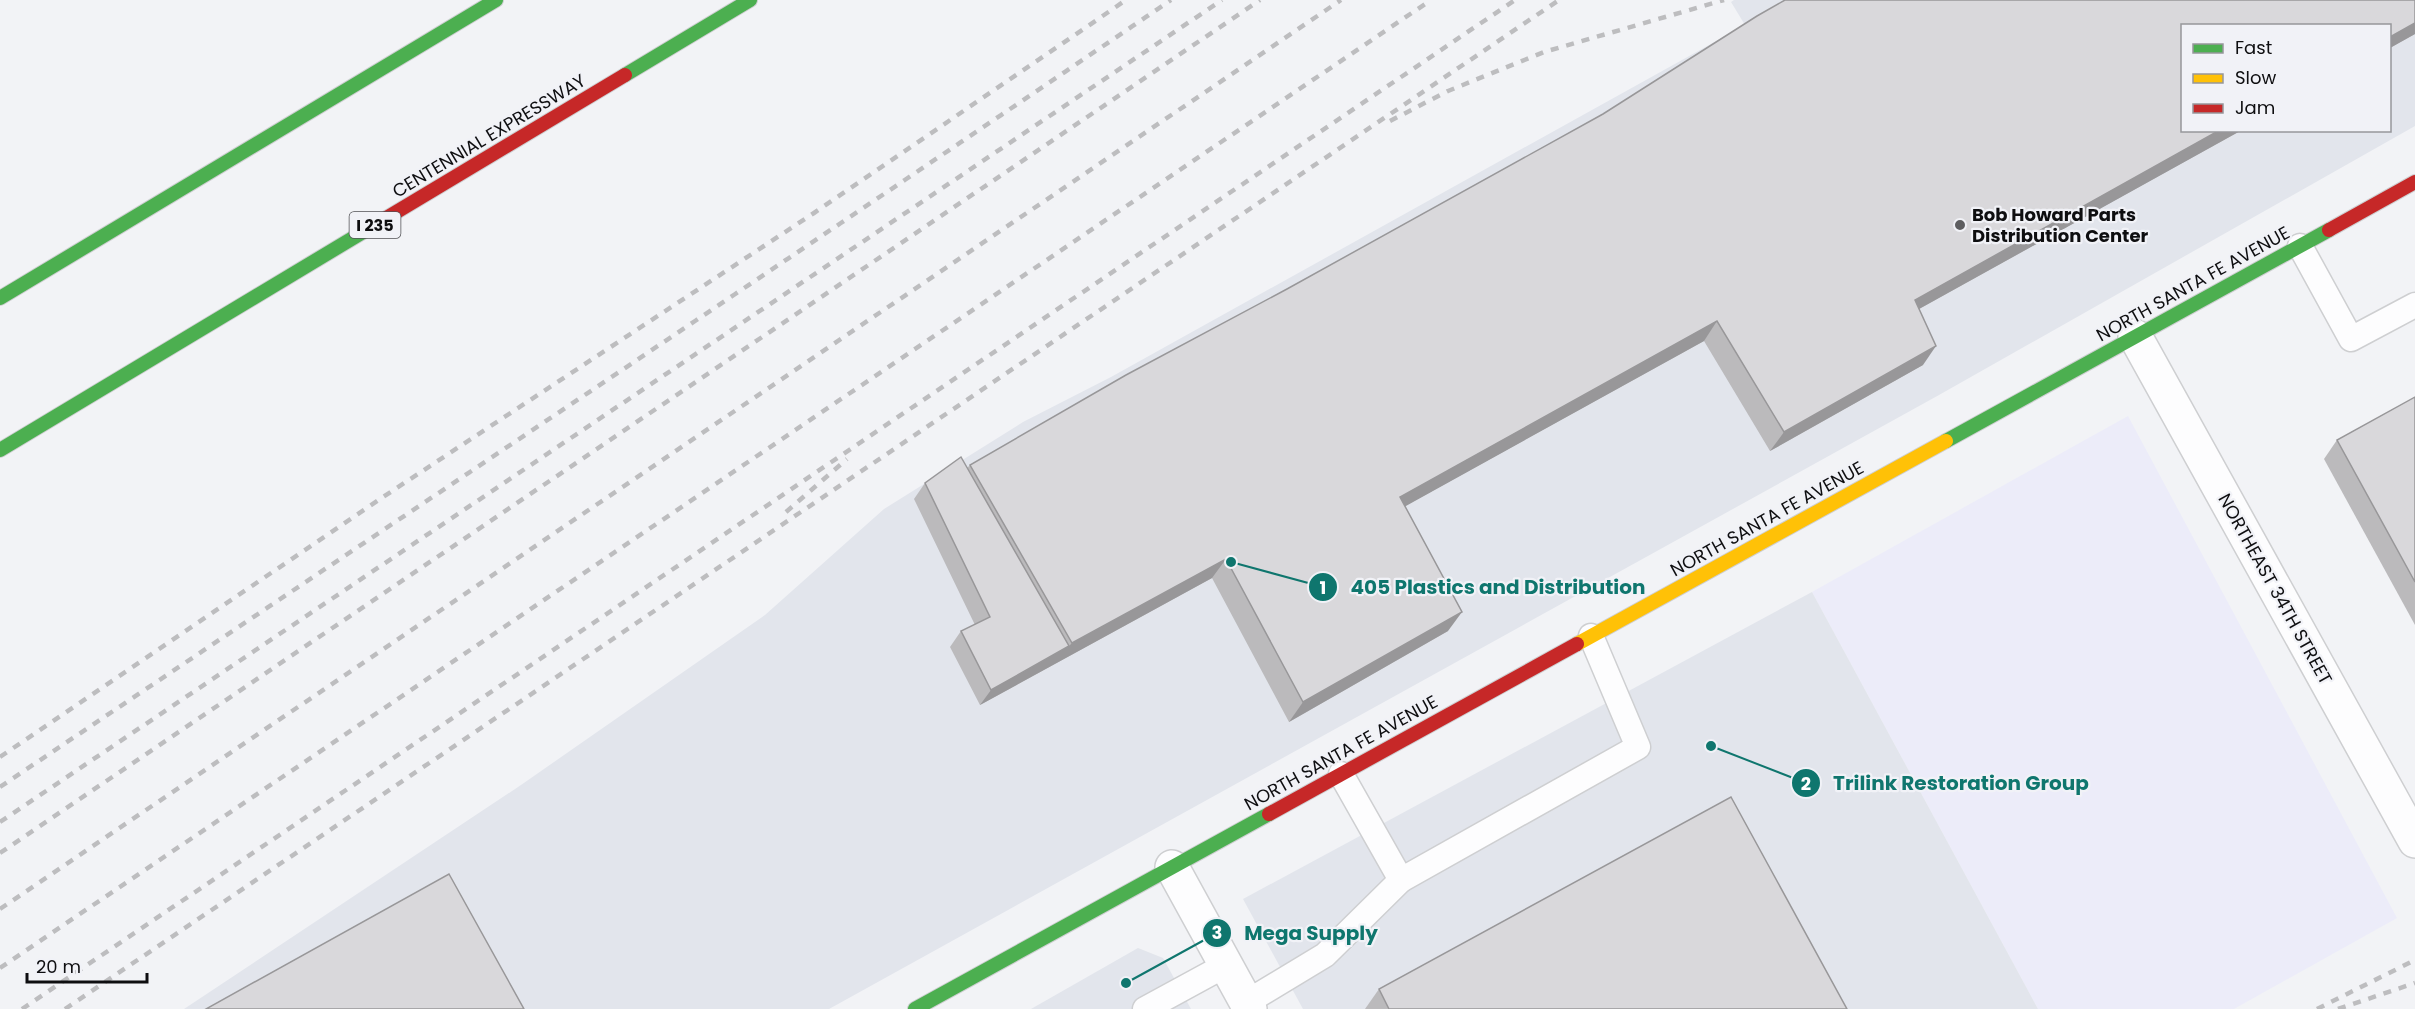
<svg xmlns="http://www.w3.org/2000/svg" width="2415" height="1009" font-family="Poppins,sans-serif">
<rect width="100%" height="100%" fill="#f2f3f6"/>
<path fill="#ececf9" d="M2128 416 2397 918 2234 1009H2038L1812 592Z"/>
<g fill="#e2e5ec" fill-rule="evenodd">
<path d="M1734 0H2415V126L1939 395 829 1009H184L521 785 765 615 884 509 1023 422 1111 377 1745 25 1731 2ZM2182 26H2390V130H2182Z"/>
<path d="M1812 592 2038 1009H1303L1243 899Z"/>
<path d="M1138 948 1163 958 1191 1009H1031Z"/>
</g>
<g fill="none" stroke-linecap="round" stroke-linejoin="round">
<g stroke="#cecfd1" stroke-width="27">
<g id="lane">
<path d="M2300 246 2351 339 2415 305"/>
<path d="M1341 774 1401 880 1638 747 1591 636"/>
<path d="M1247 1002 1325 955 1401 880"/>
<path d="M1145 1009 1226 965"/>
</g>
</g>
<g stroke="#cecfd1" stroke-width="36">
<g id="street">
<path d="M2135 336 2415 841"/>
<path d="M1172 867 1250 1009"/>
</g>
</g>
<g stroke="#cecfd1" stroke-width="16">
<g id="fast">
<path d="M625 75 750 0"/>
<path d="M0 298 496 0"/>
<path d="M1946 441 2329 230"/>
<path d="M0 450 373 226"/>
<path d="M915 1009 1269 814"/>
</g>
</g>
<g stroke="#cecfd1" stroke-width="16">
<path id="slow" d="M1577 644 1946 441"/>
</g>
<g stroke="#cecfd1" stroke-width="16">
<g id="jam">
<path d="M373 226 625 75"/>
<path d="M2329 230 2415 182"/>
<path d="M1269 814 1577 644"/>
</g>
</g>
<use href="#lane" stroke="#fdfdfe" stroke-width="24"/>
<use href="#street" stroke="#fdfdfe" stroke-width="33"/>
<use href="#fast" stroke="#4caf50" stroke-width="14"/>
<use href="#slow" stroke="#ffc107" stroke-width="14"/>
<use href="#jam" stroke="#c62828" stroke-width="14"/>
<g stroke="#bdbdbf" stroke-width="4.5" stroke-dasharray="8 8" stroke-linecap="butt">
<path d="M1390 121 1448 91 1544 52 1724 0"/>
<path d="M786 512 847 459"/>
<path d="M0 757 380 499 814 213 1126 0"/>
<path d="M0 787C390 525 782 264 1171 0"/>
<path d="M0 822 1222 0"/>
<path d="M0 853 1260 0"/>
<path d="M0 909 1341 0"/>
<path d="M0 968 1431 0"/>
<path d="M22 1009 1515 0"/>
<path d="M65 1009 1559 0"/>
<path d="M2317 1009 2415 960"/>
<path d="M2338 1009 2415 983"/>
</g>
</g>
<g fill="#bbbabc">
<path d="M2415 0V34L1919 309 1923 365 1770 451 1704 341 1405 506 1448 631 1289 722 1212 578 980 705 950 647 961 631 975 625 914 499 925 483 967 468 970 465Z"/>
<path d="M2415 397V625L2324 459 2337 440Z"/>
<path d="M1379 989 1847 1009H1365Z"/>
</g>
<g fill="#989799">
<path d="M2415 23V34L2390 48V37Z"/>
<path d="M2220 130H2242L1901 319 1915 300Z"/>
<path d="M1717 321 1704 341 1386 517 1400 497Z"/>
<path d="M1936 346 1923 365 1770 451 1784 432Z"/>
<path d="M1226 559 1212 578 980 705 991 690 1069 646 1072 643Z"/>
<path d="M1462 612 1448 631 1289 722 1303 702Z"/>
</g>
<g fill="#d9d8db" stroke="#989799" stroke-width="1.5">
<path d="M1785 0H2415V23L2390 37V26H2182V130H2220L1915 300 1936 346 1784 432 1717 321 1400 497 1462 612 1303 702 1226 559 1072 643 970 465 1126 375 1287 289 1603 114 1757 16Z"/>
<path d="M2415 397V582L2337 440Z"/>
<path d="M961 457 1069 646 991 690 961 631 990 617 925 483Z"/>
<path d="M1731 797 1847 1009H1389L1379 989Z"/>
<path d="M449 874 524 1009H206Z"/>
</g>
<circle fill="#5e5e60" stroke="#f1f2f7" stroke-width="2" cx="1960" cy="225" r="6"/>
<g text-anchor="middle" stroke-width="4.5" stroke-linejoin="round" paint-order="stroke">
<rect fill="#f1f2f7" stroke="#525255" stroke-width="1.5" x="349.5" y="212" width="51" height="26" rx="4.5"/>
<g font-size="16" font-weight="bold" fill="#0e0e10">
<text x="375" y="231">I 235</text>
</g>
<g font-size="18" fill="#0e0e10" stroke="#f1f2f7">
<text transform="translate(489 136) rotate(-31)" y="6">CENTENNIAL EXPRESSWAY</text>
<text transform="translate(2193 284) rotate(-29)" y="6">NORTH SANTA FE AVENUE</text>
<text transform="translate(1767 519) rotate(-29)" y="6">NORTH SANTA FE AVENUE</text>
<text transform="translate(2275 589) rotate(61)" y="6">NORTHEAST 34TH STREET</text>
<text transform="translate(1341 753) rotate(-29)" y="6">NORTH SANTA FE AVENUE</text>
</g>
<g font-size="18" font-weight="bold" fill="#0e0e10" stroke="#f1f2f7" text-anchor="start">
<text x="1972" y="221">Bob Howard Parts<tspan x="1972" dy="21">Distribution Center</tspan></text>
</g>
</g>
<path fill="none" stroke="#0f766e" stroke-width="2" d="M1231 562L1323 587M1711 746L1806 783M1126 983L1217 933"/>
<g fill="#0f766e" stroke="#f1f2f7" stroke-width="2">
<circle cx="1231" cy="562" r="6"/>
<circle cx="1711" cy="746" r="6"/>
<circle cx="1126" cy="983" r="6"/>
<circle cx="1323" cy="587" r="15"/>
<circle cx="1806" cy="783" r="15"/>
<circle cx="1217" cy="933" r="15"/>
</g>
<g font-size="18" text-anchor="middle" font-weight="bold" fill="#fff">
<text x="1323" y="594">1</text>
<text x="1806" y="790">2</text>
<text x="1217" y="939">3</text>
</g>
<g font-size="20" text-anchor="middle" font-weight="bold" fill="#0f766e" stroke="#f1f2f7" stroke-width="4.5" stroke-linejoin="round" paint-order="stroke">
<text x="1498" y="594">405 Plastics and Distribution</text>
<text x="1961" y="790">Trilink Restoration Group</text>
<text x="1311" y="940">Mega Supply</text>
</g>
<rect x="2181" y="24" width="210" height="108" fill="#f1f2f7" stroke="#96979b" stroke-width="1.5"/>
<rect x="2193" y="44" width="30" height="9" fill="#4caf50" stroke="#96979b" stroke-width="1.5"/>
<text x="2235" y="54" font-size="18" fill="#0e0e10">Fast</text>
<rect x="2193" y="74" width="30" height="9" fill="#ffc107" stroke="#96979b" stroke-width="1.5"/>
<text x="2235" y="84" font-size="18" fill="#0e0e10">Slow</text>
<rect x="2193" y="104" width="30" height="9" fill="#c62828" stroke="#96979b" stroke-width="1.5"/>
<text x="2235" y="114" font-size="18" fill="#0e0e10">Jam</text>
<path d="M27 973v9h120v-9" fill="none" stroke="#0e0e10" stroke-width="3"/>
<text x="36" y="973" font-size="18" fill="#0e0e10" stroke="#f1f2f7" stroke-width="4.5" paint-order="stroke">20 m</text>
</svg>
